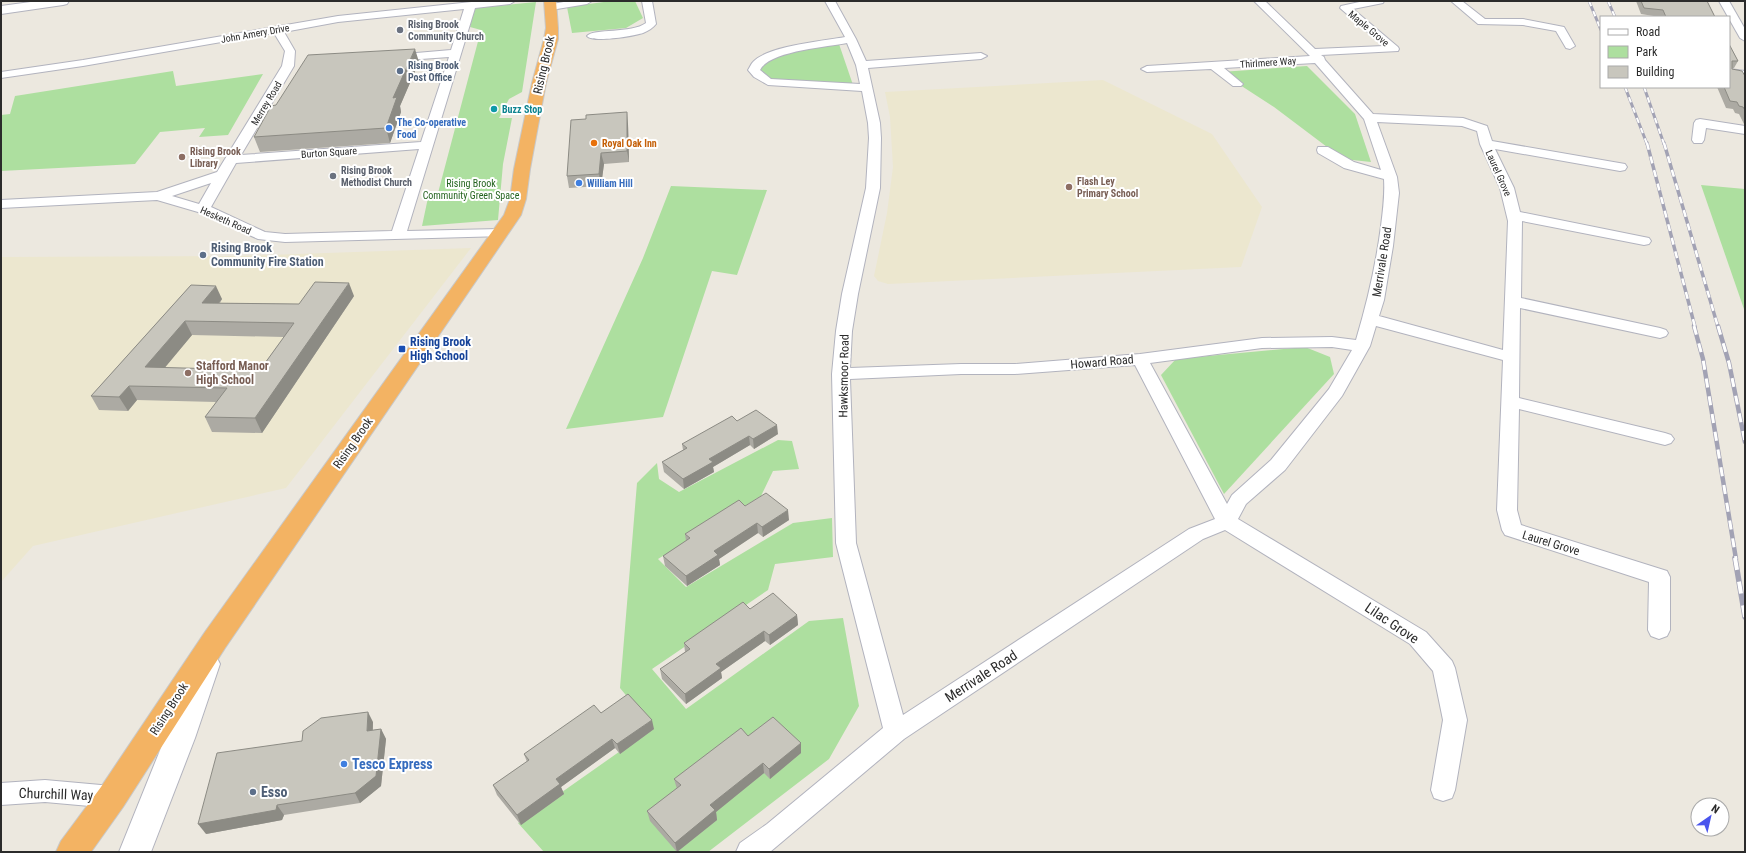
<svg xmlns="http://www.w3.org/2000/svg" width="1746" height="853" font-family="'Roboto Condensed',sans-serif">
<rect width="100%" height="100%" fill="#ece8df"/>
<g fill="#ece7cf">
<path d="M1103 80 1212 134 1262 207 1241 267 888 284 878 281 874 276 887 213 893 167 890 117 885 92Z"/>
<path d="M471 248 286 488 33 546 1 582V257L237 256Z"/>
</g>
<g fill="#addf9f">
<path d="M611 1H635L643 18 626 28 572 33 567 7Z"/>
<path d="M536 2 522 92 509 99 499 118H512L503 164 498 220 422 226 429 193H438L481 30 470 27 473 10 477 8Z"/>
<path d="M839 44 853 85 787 82 766 78 758 70 763 61 783 54Z"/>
<path d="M1307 66 1355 114 1371 162 1343 159 1274 107 1220 72Z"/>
<path d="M173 71 176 86 263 74 228 135 199 137 205 128 160 132 135 164 1 171V115L10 114 15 96Z"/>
<path d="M1701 185 1745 189V312Z"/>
<path d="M671 186 767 190 737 275 712 271 663 417 566 429 643 258Z"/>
<path d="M1305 347 1330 357 1334 374 1224 494 1161 375 1176 359Z"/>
<path d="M778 440 792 441 799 469 773 471 761 496 658 559 686 587 793 523 832 518 833 557 775 564 768 590 652 669 686 709 809 621 843 618 859 706 829 759 708 852H544L518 823 653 728 620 688 637 483 657 463 659 479 679 492Z"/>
</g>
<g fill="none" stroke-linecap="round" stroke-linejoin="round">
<g stroke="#b2b3be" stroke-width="2">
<g id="street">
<path d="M481 1H515L510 4 475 8 407 231 500 229 505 230 507 233 505 236 285 242 258 239 198 212 157 200 1 208V200L157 192 217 172 282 66 285 51 274 33 83 66 1 78V72L83 60 338 16ZM464 9 451 50 393 55 387 58 393 61 449 57 421 142 241 155 294 66 295 51 284 32 338 22ZM419 149 392 231 285 234 265 232 211 207 236 163ZM211 183 199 204 172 196Z"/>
<path d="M569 1H592L587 4 551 10 546 7 547 5Z"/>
<path d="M642 1H652L656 24C653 28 648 31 643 33 634 36 593 43 587 36 594 28 631 34 646 23Z"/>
<path d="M825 1H835L856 39 866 61 981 53 987 56 981 59 868 68 880 123 881 138 880 188 858 294 852 331 850 368 961 364H1015L1140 354 1262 338 1332 337 1356 340C1367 303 1376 265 1381 226 1383 210 1385 195 1384 179L1344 168 1318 153 1317 150 1318 147H1328L1354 162 1381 170 1364 119 1315 63 1224 68 1243 84 1241 86H1233L1211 69 1147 72 1141 69 1147 66 1310 56 1254 1H1265L1315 49 1384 46 1340 8 1341 6 1364 1H1384L1383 3 1353 9 1398 47 1399 49 1398 51 1321 55 1324 57 1325 60 1373 114 1463 118 1487 126 1492 141 1625 164 1627 167 1625 170 1620 171 1495 149 1514 188 1520 212 1644 237 1649 238 1651 241 1649 244 1644 245 1522 221 1521 298 1660 328 1666 330 1668 333 1666 336 1660 338 1520 308 1519 398 1665 433 1671 435 1674 439 1671 443 1665 445 1519 409 1517 510 1521 525 1667 571 1670 577V630L1667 636 1659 639 1651 636 1648 630 1649 582 1505 535 1502 530 1497 510 1503 360 1376 326 1370 346 1342 396 1285 470 1246 504 1238 519 1426 632 1452 661 1455 668 1467 720 1455 790 1452 798 1443 801 1434 798 1431 790 1443 720 1433 671 1410 644 1225 530 1203 539 904 739 770 852H736L740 843 767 824 883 728 836 543 832 374 836 331 842 294 866 188 869 138 868 123 862 91 768 85 754 77 748 70C750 67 751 64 753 62 767 46 823 41 845 37ZM847 43 856 65 860 84 771 79 760 70C769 51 827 47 847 43ZM1377 122 1462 126 1477 131 1480 144 1500 188 1508 221 1503 350 1379 316 1384 300 1393 246 1399 193 1397 177ZM1332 347 1352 350 1329 389 1271 460 1232 495 1227 504 1150 363 1262 348ZM1135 365 1215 519 1189 529 903 715 856 543 850 379 961 374H1015Z"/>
<path d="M1451 1H1462L1485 19H1523L1564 27 1575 46 1570 49 1566 48 1556 31 1523 25 1478 24Z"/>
<path d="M1719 1H1729L1745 29V41L1740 38Z"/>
<path d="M1729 69 1745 71V77L1729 75Z"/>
<path d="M1700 119 1745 126V134L1706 128 1704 140 1702 143H1694L1692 140 1694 123 1696 120Z"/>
<path d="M45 780 112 786 121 789 124 797 121 805 112 808 45 802 1 805V783Z"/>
</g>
</g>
<g stroke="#b2b3be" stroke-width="2">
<g id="secondary">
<path d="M38 1H69L67 4 63 5 1 14V6Z"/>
<path d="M206 653 216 656 220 664 195 738 151 852H119L165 738 192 664 196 656Z"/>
</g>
</g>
<g stroke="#c8c8c8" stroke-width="2">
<path id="highway" d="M544 1H556L558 28V39L546 83 530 169 526 199 521 215 225 648 123 807 91 852H56L61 841 101 787 205 632 504 215 510 199 514 169 532 83 544 39 546 28Z"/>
</g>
<use href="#street" fill="#fff" fill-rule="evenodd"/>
<use href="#secondary" fill="#fff" fill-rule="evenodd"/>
<use href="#highway" fill="#f3b363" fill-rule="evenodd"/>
<g stroke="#a2a2b4" stroke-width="3">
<g id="rail-far3">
<path d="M1589 1 1601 30"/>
<path d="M1608 1 1615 17"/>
<path d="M1625 87 1647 144"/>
<path d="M1644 87 1664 144"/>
</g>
</g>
<g stroke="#a2a2b4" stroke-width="3.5">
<g id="rail-far2">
<path d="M1647 143 1695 327"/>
<path d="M1664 143 1718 327"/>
</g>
</g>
<g stroke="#a2a2b4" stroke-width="4.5">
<g id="rail-far1">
<path d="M1694 326 1703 359 1736 559"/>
<path d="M1718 326 1729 363 1745 442"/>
</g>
</g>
<g stroke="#a2a2b4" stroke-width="5.5">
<path id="rail" d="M1735 558 1745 617"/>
</g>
<use href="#rail-far3" stroke="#fff" stroke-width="2" stroke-dasharray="5.5" stroke-linecap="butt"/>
<use href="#rail-far2" stroke="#fff" stroke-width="2.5" stroke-dasharray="7" stroke-linecap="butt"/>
<use href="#rail-far1" stroke="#fff" stroke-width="3" stroke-dasharray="9" stroke-linecap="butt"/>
<use href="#rail" stroke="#fff" stroke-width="4" stroke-dasharray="12" stroke-linecap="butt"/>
</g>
<g fill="#acaaa3" fill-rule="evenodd">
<path d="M1636 1H1707L1715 17H1660L1641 14Z"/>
<path d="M1729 44 1738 61 1734 68H1732V69L1745 76V124H1744L1739 114 1735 113 1733 109 1726 108 1717 87H1715H1729Z"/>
<path d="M419 62 400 106 401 112 390 143 260 152 254 137 276 105Z"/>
<path d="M628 124 629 162 604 164 601 186 569 188 567 176Z"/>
<path d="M191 285 222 299 220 303 299 304 354 296 262 433 212 432 205 417 216 402 137 400 128 411 99 410 91 396ZM192 335 284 337 260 370 164 368Z"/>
<path d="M737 421 778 434 754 449 750 445 713 467 714 472 684 489 664 472 662 462 683 450 682 444Z"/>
<path d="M745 506 789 520 763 537 758 533 719 559 720 565 687 586 665 566 663 556 686 541 685 534Z"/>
<path d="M750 609 797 615 798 625 770 645 765 641 721 672 722 678 686 704 662 679 660 669 685 652 684 643Z"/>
<path d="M601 713 654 729 620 754 615 748 561 787 564 794 521 825 497 795 493 785 527 762 524 754Z"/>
<path d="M373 722V730L381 729 386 739 381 786 360 803 284 815 282 820 206 834 302 741Z"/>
<path d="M748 736 801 743V753L770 779 764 773 716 812 717 820 677 852 650 821 647 811 677 789 674 779Z"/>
</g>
<g fill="#8c8b84">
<path d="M415 49 419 62 400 106 401 112 390 143 386 128 393 98Z"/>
<path d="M627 112 628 124 629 162 627 151Z"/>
<path d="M601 153 604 164 601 186 599 174Z"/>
<path d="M349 283 354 296 262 433 255 418Z"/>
<path d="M216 286 222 299 208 316 202 303Z"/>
<path d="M185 321 192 335 153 382 145 367Z"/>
<path d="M129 386 137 400 128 411 119 397Z"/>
<path d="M777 425 778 434 754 449 753 439Z"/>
<path d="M749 436 750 445 713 467 714 472 684 489 683 479 709 459Z"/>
<path d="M788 510 789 520 763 537 762 527Z"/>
<path d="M757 523 758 533 719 559 720 565 687 586 686 576 714 551Z"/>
<path d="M797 615 798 625 770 645 769 635Z"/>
<path d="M764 631 765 641 721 672 722 678 686 704 685 694 716 664Z"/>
<path d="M368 712 373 722 372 741 367 731Z"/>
<path d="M652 720 654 729 620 754 617 744Z"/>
<path d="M381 729 386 739 381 786 360 803 355 793Z"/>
<path d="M612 739 615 748 561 787 564 794 521 825 517 815 556 779Z"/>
<path d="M801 743V753L770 779 769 769Z"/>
<path d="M763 763 764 773 716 812 717 820 677 852 675 843 710 805Z"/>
<path d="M277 805 284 815 282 820 206 834 198 824Z"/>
</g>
<g fill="#c8c6bd" stroke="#8c8b84" fill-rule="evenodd">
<path d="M1641 1H1707L1715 17H1666L1663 10 1644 8Z"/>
<path d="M1729 44 1738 61H1732V69L1742 71 1745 76V110L1743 107 1739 106 1737 102 1730 101 1724 87H1729Z"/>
<path d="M415 49 393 98 397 97 386 128 254 137 271 106 276 105 308 55Z"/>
<path d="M627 112V151L601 153 599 174 567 176 571 120 586 119V115Z"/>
<path d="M315 282 349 283 255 418 205 417 227 388 129 386 119 397 91 396 191 285 216 286 202 303 299 304ZM185 321 294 323 260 370 145 367Z"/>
<path d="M756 410 777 425 753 439 749 436 709 459 713 462 683 479 662 462 687 448 682 444 732 416 737 421Z"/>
<path d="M766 493 788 510 762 527 757 523 714 551 718 555 686 576 663 556 690 538 685 534 739 500 745 506Z"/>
<path d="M773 593 797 615 769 635 764 631 716 664 721 668 685 694 660 669 690 649 684 643 743 602 750 609Z"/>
<path d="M628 694 652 720 617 744 612 739 556 779 560 784 517 815 493 785 529 760 524 754 594 705 601 713Z"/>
<path d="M368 712 367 731 381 729 376 776 355 793 277 805 276 810 198 824 217 753 302 741 303 731 321 718Z"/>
<path d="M773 717 801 743 769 769 763 763 710 805 715 810 675 843 647 811 681 785 674 779 741 728 748 736Z"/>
</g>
<g fill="#6b7280" stroke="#fff" stroke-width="1.5">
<circle cx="400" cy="30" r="4"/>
<circle cx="333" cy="176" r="4"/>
</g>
<g fill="#5c6f8a" stroke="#fff" stroke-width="1.5">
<circle cx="400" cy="71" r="4"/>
<circle cx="203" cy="255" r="4"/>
<circle cx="253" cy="792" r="4"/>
</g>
<circle fill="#0f9aa8" stroke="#fff" stroke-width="1.5" cx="494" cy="109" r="4"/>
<g fill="#3f7fe0" stroke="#fff" stroke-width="1.5">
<circle cx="389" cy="128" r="4"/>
<circle cx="579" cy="183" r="4"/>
<circle cx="344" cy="764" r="4"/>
</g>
<circle fill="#e8710a" stroke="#fff" stroke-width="1.5" cx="594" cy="143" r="4"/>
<g fill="#8d6e63" stroke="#fff" stroke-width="1.5">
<circle cx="182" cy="157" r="4"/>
<circle cx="1069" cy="187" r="4"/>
<circle cx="188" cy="373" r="4"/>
</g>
<rect fill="#1a4fb4" stroke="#fff" stroke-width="1.5" x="398" y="345" width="8" height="8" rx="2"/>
<g text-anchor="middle" stroke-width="4" stroke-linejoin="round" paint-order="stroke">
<g font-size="10" font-weight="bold" fill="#5b616d" stroke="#fff" text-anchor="start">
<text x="408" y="28">Rising Brook<tspan x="408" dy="12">Community Church</tspan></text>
<text x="341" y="174">Rising Brook<tspan x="341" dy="12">Methodist Church</tspan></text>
</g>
<g font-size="10" fill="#2b2b2b" stroke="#fff">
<text transform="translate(1369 28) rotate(40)" y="4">Maple Grove</text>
<text transform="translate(255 33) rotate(-10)" y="4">John Amery Drive</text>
<text transform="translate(1268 62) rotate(-4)" y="4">Thirlmere Way</text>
<text transform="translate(266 103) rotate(-59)" y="4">Merrey Road</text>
<text transform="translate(329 152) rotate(-4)" y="4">Burton Square</text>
<text transform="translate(1499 173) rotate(66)" y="4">Laurel Grove</text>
<text transform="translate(226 220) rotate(24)" y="4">Hesketh Road</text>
</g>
<g font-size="10" font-weight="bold" fill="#4e5e75" stroke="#fff" text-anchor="start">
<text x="408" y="69">Rising Brook<tspan x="408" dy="12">Post Office</tspan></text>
</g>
<g font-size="10" font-weight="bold" fill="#0d838f" stroke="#fff" text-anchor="start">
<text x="502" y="113">Buzz Stop</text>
</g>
<g font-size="10" font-weight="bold" fill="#366cbe" stroke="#fff" text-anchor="start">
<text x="397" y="126">The Co-operative<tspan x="397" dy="12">Food</tspan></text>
<text x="587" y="187">William Hill</text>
</g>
<g font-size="10" font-weight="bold" fill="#c56008" stroke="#fff" text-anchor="start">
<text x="602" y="147">Royal Oak Inn</text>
</g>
<g font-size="10" font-weight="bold" fill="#785e54" stroke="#fff" text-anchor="start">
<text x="190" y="155">Rising Brook<tspan x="190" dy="12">Library</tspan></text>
<text x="1077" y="185">Flash Ley<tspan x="1077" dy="12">Primary School</tspan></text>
</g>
<g font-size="10" fill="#256420" stroke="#fff">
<text x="471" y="187">Rising Brook<tspan x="471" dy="12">Community Green Space</tspan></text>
</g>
<g font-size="12" fill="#2b2b2b" stroke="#fff">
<text transform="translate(544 65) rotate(-77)" y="4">Rising Brook</text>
<text transform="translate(1382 262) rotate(-81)" y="4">Merrivale Road</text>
<text transform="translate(1102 362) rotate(-5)" y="4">Howard Road</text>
<text transform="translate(844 376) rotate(-89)" y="4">Hawksmoor Road</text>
<text transform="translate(353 443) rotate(-55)" y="4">Rising Brook</text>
<text transform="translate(1551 543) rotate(17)" y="4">Laurel Grove</text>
<text transform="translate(169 709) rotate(-57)" y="4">Rising Brook</text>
</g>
<g font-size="12" font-weight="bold" fill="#4e5e75" stroke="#fff" text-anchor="start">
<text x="211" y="252">Rising Brook<tspan x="211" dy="14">Community Fire Station</tspan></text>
</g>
<g font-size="12" font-weight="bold" fill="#164399" stroke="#fff" text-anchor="start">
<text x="410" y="346">Rising Brook<tspan x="410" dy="14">High School</tspan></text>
</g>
<g font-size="12" font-weight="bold" fill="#785e54" stroke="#fff" text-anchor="start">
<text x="196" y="370">Stafford Manor<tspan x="196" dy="14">High School</tspan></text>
</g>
<g font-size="14" fill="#2b2b2b" stroke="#fff">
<text transform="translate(1392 623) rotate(34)" y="5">Lilac Grove</text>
<text transform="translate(981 676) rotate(-33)" y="5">Merrivale Road</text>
<text transform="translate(56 794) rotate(2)" y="5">Churchill Way</text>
</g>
<g font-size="14" font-weight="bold" fill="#366cbe" stroke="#fff" text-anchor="start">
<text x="352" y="769">Tesco Express</text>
</g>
<g font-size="14" font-weight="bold" fill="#4e5e75" stroke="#fff" text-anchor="start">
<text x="261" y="797">Esso</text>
</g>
</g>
<rect width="1746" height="853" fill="none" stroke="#2b2b2b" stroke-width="4"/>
<rect x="1600" y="16" width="130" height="72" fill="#ffffff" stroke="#aaaaaa"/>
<rect x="1608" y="29" width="20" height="6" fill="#ffffff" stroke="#aaaaaa"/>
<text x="1636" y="36" font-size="12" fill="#2b2b2b">Road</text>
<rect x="1608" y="46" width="20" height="12" fill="#addf9f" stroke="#aaaaaa"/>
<text x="1636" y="56" font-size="12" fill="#2b2b2b">Park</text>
<rect x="1608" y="66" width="20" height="12" fill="#c8c6bd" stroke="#aaaaaa"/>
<text x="1636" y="76" font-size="12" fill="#2b2b2b">Building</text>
<g transform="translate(1710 817) rotate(34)"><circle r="19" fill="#ffffff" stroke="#aaaaaa"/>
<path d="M0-3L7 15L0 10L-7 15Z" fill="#4a55ed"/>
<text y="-6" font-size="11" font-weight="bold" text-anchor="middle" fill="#2b2b2b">N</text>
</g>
</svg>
